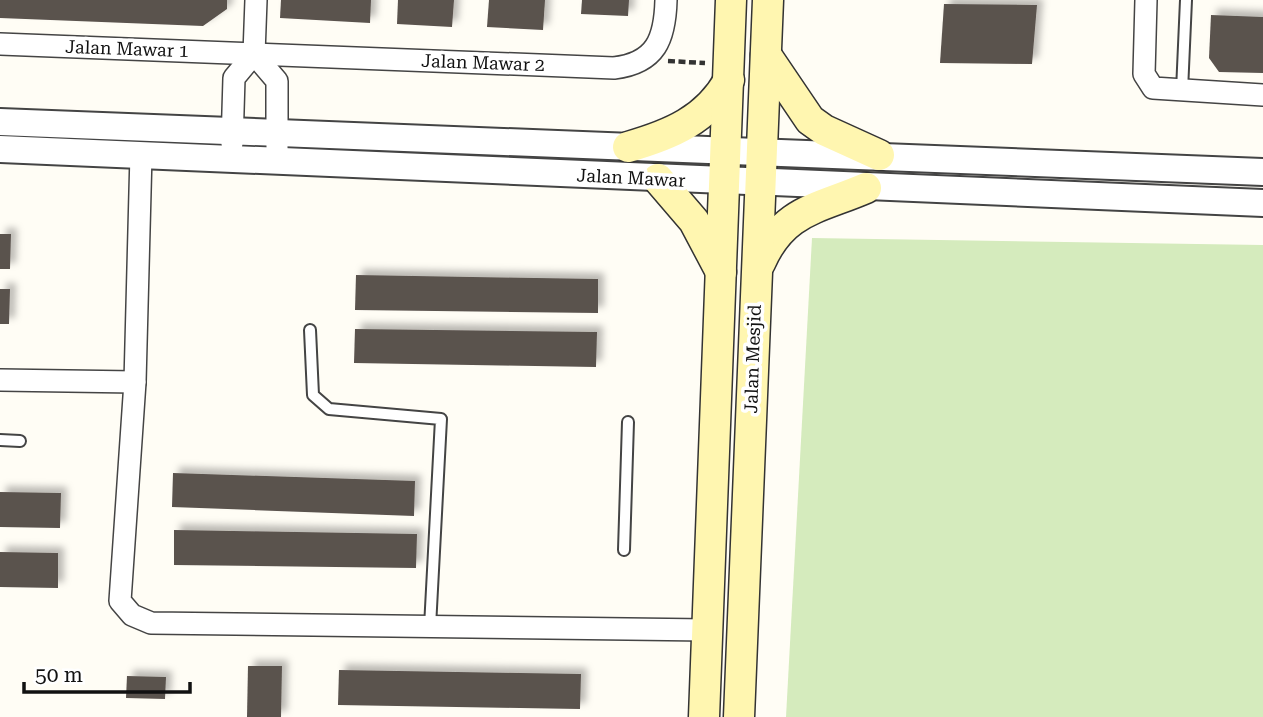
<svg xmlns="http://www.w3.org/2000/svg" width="1263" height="717" font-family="'Roboto Serif',serif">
<defs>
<filter id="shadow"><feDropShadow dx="6" dy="-6" stdDeviation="3.5" flood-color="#0004"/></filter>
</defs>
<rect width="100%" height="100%" fill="#fffdf5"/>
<path fill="#d5ebbd" d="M812 238 1263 245V717H786Z"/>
<g fill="#5a524d" filter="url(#shadow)">
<path d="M0 0H227V9L203 26 0 18Z"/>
<path d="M281 0H371L370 23 280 18Z"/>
<path d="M398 0H454L452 27 397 24Z"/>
<path d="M489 0H545L543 30 487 27Z"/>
<path d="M582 0H629L628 16 581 14Z"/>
<path d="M944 4 1037 5 1032 64 940 63Z"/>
<path d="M1211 15 1263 17V73L1219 72 1209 58Z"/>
<path d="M0 234H11L10 269H0Z"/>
<path d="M356 275 598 279V313L355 310Z"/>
<path d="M0 289H10L9 324H0Z"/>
<path d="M355 329 597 332 596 367 354 363Z"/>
<path d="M173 473 415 481 414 516 172 507Z"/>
<path d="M0 492 61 493 60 528 0 527Z"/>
<path d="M174 530 417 534 416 568 174 565Z"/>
<path d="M0 552 58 553V588L0 587Z"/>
<path d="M248 666H282L281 717H247Z"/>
<path d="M339 670 581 674 580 709 338 705Z"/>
<path d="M127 676 166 677 165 699 126 698Z"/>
</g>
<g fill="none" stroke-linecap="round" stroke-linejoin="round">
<g stroke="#444" stroke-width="14">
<g id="service">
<path d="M1182 91 1186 0"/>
<path d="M310 330 313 395 329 409 441 419 430 627"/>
<path d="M0 440 20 441"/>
<path d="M624 550 628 422"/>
</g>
</g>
<g stroke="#444" stroke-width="24">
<g id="minor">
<path d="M1146 0 1144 74 1153 88 1263 95"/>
<path d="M0 44 614 68C656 63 665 39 666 0"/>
<path d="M254 54 277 81V161"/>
<path d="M232 144 234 78 254 54 256 0"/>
<path d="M141 154 135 382 120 601 132 615 151 623 707 630"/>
<path d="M0 380 135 382"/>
</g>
</g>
<g stroke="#444" stroke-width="30">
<g id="tertiary">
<path d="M0 122 1263 172"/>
<path d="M0 149 1263 203"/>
</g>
</g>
<g stroke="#333" stroke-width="33">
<g id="secondary">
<path d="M766 55 810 120 824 130 879 155"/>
<path d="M628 147C670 135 707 120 729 80"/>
<path d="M658 179 694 221 721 272"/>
<path d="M760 263C783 210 817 209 866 188"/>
<path d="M704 717 731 0"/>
<path d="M739 717 768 0"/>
</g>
</g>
<path stroke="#333" stroke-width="4.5" stroke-dasharray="7 3.5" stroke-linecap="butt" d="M668 61 705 63"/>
<use href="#service" stroke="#fff" stroke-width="10"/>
<use href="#minor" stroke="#fff" stroke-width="21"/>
<use href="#tertiary" stroke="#fff" stroke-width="26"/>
<use href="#secondary" stroke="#fff6b0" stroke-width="30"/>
</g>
<g text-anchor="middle" stroke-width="7" stroke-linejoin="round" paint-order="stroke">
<g font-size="18" fill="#111" stroke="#fff">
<text transform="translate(127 49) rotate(2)" y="6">Jalan Mawar 1</text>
<text transform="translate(483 63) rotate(2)" y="6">Jalan Mawar 2</text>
<text transform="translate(631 178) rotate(3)" y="6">Jalan Mawar</text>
<text transform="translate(753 359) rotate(-88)" y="6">Jalan Mesjid</text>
</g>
</g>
<path d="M24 682v10h166v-10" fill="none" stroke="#111111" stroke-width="3.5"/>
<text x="35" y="682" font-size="21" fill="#111111" stroke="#ffffff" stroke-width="5" paint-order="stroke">50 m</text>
</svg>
